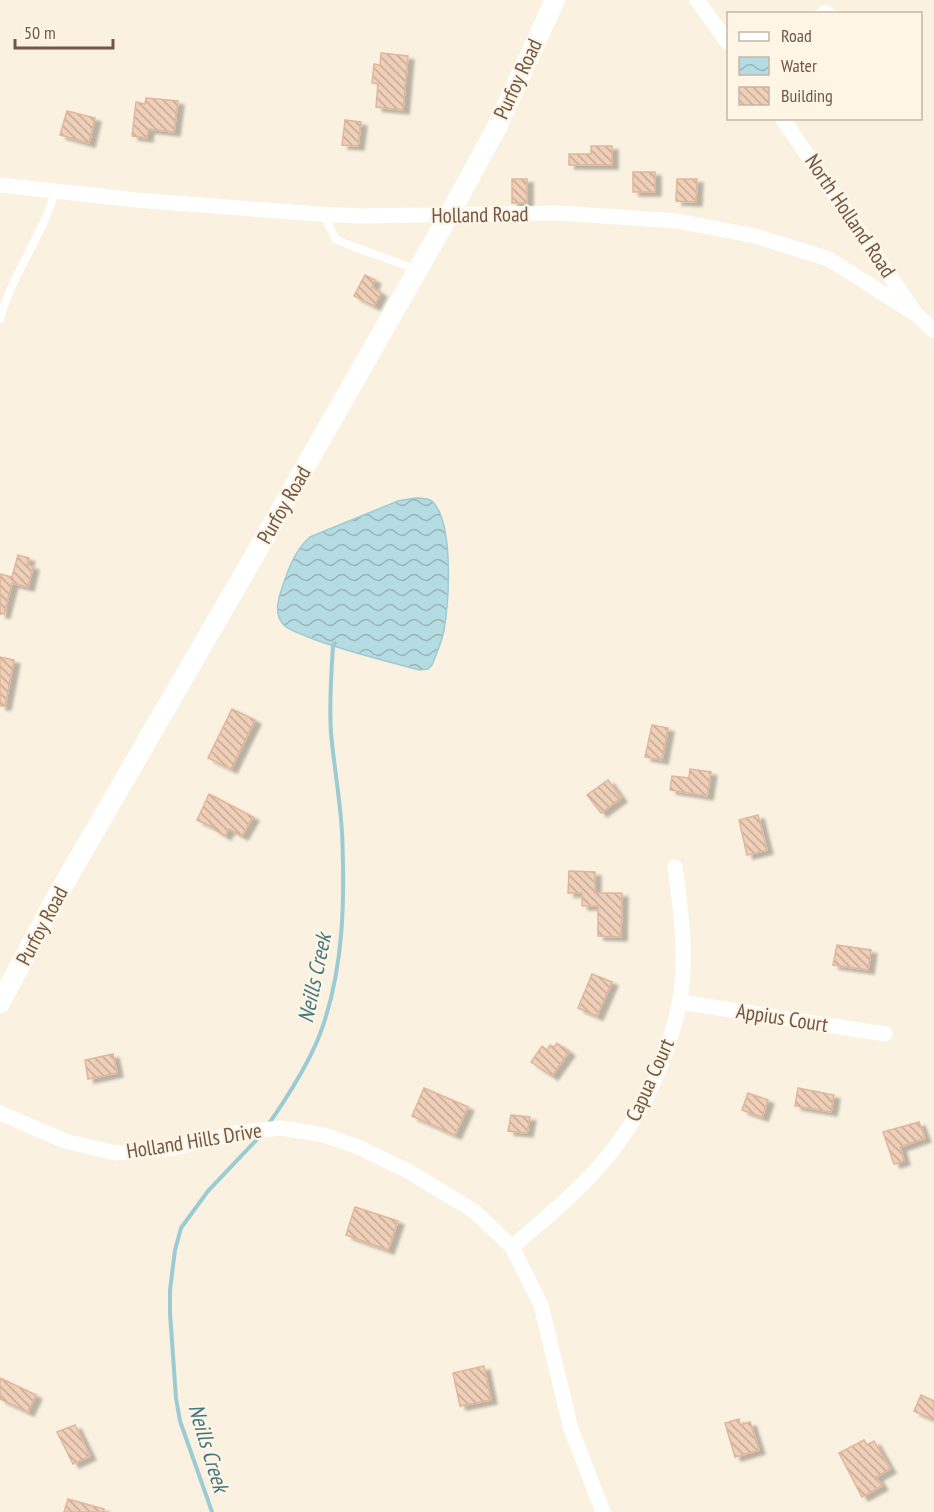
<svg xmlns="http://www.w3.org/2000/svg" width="934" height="1512" font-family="'PT Sans Narrow',sans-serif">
<defs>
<pattern id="water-waves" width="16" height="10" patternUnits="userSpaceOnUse" patternTransform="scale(1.5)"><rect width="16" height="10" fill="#b6dce3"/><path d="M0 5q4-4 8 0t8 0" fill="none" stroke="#98b5ba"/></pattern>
<pattern id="building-back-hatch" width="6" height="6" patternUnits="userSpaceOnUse" patternTransform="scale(1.5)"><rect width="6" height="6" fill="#efcfb8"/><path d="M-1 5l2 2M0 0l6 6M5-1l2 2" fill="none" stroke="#c6ab98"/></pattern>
<filter id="shadow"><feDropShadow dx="6" dy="4" stdDeviation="1.5" flood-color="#0004"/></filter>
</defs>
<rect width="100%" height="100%" fill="#fbf1e0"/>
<path fill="url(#water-waves)" stroke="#9ccbd4" stroke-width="1.5" d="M415 498C421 498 429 498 433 502 454 525 449 601 444 630 442 642 436 654 432 665L428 669 420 670C382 660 344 651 308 637 300 633 289 631 283 624 273 613 279 597 283 585 289 567 296 549 310 537L398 501Z"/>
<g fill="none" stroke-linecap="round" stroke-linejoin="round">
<g stroke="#9ccbd4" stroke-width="4">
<path d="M268 1125C286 1099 309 1063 320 1034 344 970 345 899 342 832 340 799 334 766 331 733 329 704 331 675 333 646L335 643"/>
<path d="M212 1512 180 1421 176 1398 170 1313V1290L175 1250 181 1228 208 1191 263 1133"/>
</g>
</g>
<g fill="url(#building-back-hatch)" stroke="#e1b69a" stroke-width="1.5" filter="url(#shadow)">
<path d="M381 53 408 56 403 110 376 107 378 84 372 83 374 64 380 65Z"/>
<path d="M146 98 178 101 174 132 148 129 147 138 132 136 136 102 145 104Z"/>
<path d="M67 111 95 118 89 143 60 135Z"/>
<path d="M345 120 361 122 358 146 342 145Z"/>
<path d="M591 146H612V165H569V154H591Z"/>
<rect x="633" y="172" width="22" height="20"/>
<rect x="512" y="179" width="15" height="24"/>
<path d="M677 179H697L696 202 676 201Z"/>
<path d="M365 275 375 280 372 287 381 293 374 306 354 296Z"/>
<path d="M18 555 29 558 27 565 33 566 28 587 12 583 4 614H0V574L12 577Z"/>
<path d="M0 657 14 660 5 706H0Z"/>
<path d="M232 709 255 720 231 769 208 758Z"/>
<path d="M652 725 668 728 662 760 645 757Z"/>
<path d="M690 769 711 772 707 796 670 790 672 776 689 778Z"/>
<path d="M608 780 621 798 601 813 587 795Z"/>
<path d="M209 794 253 817 242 836 229 829 225 836 214 829 215 828 197 820Z"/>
<path d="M758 815 767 850 747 855 739 820Z"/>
<path d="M569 871 595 872V893H622L621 937 598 936V906H582V893H568Z"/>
<path d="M837 945 871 950 868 970 833 965Z"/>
<path d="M592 974 612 982 597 1016 578 1008Z"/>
<path d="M557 1043 569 1052 552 1076 531 1062 542 1046 547 1050 550 1045 554 1047Z"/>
<path d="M113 1054 117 1073 88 1079 85 1060Z"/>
<path d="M424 1088 468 1107 455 1135 412 1116Z"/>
<path d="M798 1088 834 1095 831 1112 795 1106Z"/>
<path d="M748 1093 768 1100 762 1117 742 1110Z"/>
<path d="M511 1115 530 1117 527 1133 508 1131Z"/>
<path d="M919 1122 925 1138 900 1147 904 1161 894 1164 883 1132Z"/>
<path d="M355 1207 398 1221 388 1250 346 1235Z"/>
<path d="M484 1366 491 1400 460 1406 453 1373Z"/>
<path d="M0 1378 36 1395 28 1412 0 1399Z"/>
<path d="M921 1395 934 1401V1420L914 1411Z"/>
<path d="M739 1419 740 1425 750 1422 759 1450 735 1457 725 1423Z"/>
<path d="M75 1425 90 1456 73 1464 57 1432Z"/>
<path d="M864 1440 867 1445 874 1441 890 1469 876 1477 882 1486 862 1497 839 1453Z"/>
<path d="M68 1499 104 1509 103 1512H64Z"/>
</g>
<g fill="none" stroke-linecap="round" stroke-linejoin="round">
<g stroke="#fff" stroke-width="8">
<path d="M818 14 825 9 835 14"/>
<path d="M324 215 336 240 418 270"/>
<path d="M0 319C12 274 42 237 55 192"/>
</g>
<g stroke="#fff" stroke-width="15">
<path d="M697 0 728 43"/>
<path d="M782 118 913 310"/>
<path d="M0 185 136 200 317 214 362 216 559 213 677 221 755 236 829 259 917 315 934 331"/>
<path d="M680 1002 885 1034"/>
<path d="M0 1113 65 1141 116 1153 174 1148 240 1132 281 1128 324 1135 358 1147 408 1171 474 1211 512 1247 541 1305 571 1429 603 1512"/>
<path d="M512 1247C541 1222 571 1198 596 1170 638 1124 667 1064 679 1004 688 959 681 911 675 867"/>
</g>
<path stroke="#fff" stroke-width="20" d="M0 1003 57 896 260 546 449 215 496 129 555 0"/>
</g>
<g text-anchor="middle" stroke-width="4.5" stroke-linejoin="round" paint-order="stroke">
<g font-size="21" fill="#705748" stroke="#fef5e5">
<text transform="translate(518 79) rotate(-65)" y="7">Purfoy Road</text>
<text transform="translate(480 215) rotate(-1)" y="7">Holland Road</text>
<text transform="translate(850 216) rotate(56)" y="7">North Holland Road</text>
<text transform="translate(284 505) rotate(-60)" y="7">Purfoy Road</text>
<text transform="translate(42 926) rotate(-62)" y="7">Purfoy Road</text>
<text transform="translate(782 1018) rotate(9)" y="7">Appius Court</text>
<text transform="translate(650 1080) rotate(-66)" y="7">Capua Court</text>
<text transform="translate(194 1141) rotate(-9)" y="7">Holland Hills Drive</text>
</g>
<g font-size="22" font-style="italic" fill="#437883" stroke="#fef5e5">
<text transform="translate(314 978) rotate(-78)" y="8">Neills Creek</text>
<text transform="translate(209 1448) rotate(73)" y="8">Neills Creek</text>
</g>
</g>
<rect x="727" y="12" width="195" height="108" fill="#fef5e5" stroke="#c5b6a6" stroke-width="1.5"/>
<rect x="739" y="32" width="30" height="9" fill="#ffffff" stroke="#c5b6a6" stroke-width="1.5"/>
<text x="781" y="42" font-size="18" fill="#705748">Road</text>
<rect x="739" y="57" width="30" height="18" fill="url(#water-waves)" stroke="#c5b6a6" stroke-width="1.5"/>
<text x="781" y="72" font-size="18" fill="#705748">Water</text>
<rect x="739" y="87" width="30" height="18" fill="url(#building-back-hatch)" stroke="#c5b6a6" stroke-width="1.5"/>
<text x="781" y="102" font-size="18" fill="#705748">Building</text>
<path d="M15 39v9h98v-9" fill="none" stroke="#705748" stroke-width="3"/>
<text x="24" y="39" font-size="18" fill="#705748" stroke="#fef5e5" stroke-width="4.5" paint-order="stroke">50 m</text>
</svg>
